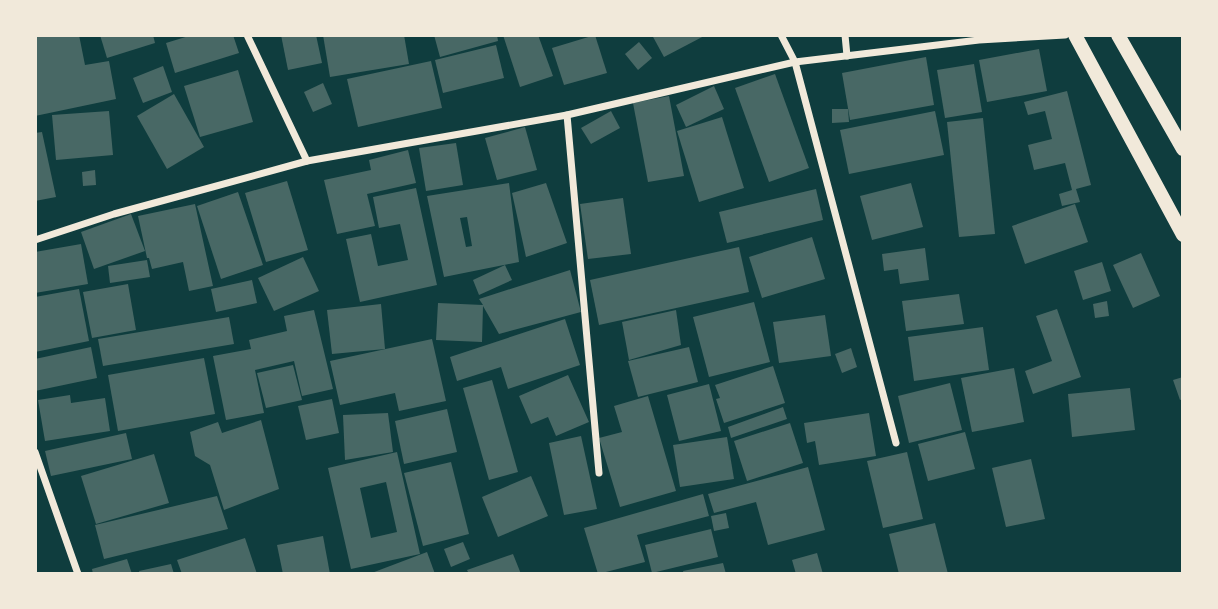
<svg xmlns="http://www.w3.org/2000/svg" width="1218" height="609" font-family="Mulish,sans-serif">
<rect width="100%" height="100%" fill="#0f3d3e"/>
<g fill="#486865" fill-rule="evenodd">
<path d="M79 35 85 65 109 61 116 99 35 116V36Z"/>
<path d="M100 35H153L155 43 107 58Z"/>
<path d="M192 35H233L239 53 175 73 166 43Z"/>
<path d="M281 35H316L322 63 288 70Z"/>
<path d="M323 35H404L409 64 330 77Z"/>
<path d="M434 35H497L498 41 440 57Z"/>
<path d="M503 35H538L553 76 520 87Z"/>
<path d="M595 35 607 73 564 85 552 48Z"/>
<path d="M652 35H706L664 57Z"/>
<path d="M639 42 652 58 638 70 625 54Z"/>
<path d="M496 45 504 78 443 93 435 60Z"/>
<path d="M1039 49 1047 91 987 102 979 60Z"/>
<path d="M926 57 934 105 850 120 842 73Z"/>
<path d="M431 61 442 108 358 127 347 79Z"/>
<path d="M974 64 982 112 945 118 937 70Z"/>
<path d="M163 66 172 92 143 103 133 78Z"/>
<path d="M238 70 253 122 200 137 184 86Z"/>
<path d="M775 74 809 168 769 182 735 88Z"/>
<path d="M323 83 332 104 313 112 304 92Z"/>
<path d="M714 86 724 109 686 127 676 105Z"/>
<path d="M1067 91 1091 185 1076 189 1080 202 1062 206 1059 194 1072 190 1065 163 1034 170 1028 145 1052 139 1045 111 1028 115 1024 102Z"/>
<path d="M174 94 204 147 167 169 137 116Z"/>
<path d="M669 96 684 176 648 182 633 103Z"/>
<path d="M832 109H848L849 122 832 123Z"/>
<path d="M109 111 113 155 56 160 52 115Z"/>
<path d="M611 111 620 128 591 144 581 128Z"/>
<path d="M935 111 944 155 849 174 840 130Z"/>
<path d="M722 117 744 188 699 202 677 131Z"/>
<path d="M983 118 995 234 959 237 947 122Z"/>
<path d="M525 127 537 170 497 180 485 138Z"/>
<path d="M42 132 56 197 35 201V133Z"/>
<path d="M456 143 463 185 426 191 419 148Z"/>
<path d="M408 150 416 183 367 194 375 226 337 234 324 180 371 170 369 160Z"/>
<path d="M95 170 96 185 83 186 82 172Z"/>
<path d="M287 181 308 250 266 262 245 193Z"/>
<path d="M509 183 519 262 444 277 427 196ZM467 217 472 246 466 247 460 218Z"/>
<path d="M546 183 567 243 526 257 512 193Z"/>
<path d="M911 183 923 227 872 240 860 196Z"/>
<path d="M416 188 437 285 360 302 346 239 371 234 378 266 408 260 400 224 379 228 373 197Z"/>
<path d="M816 189 823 220 727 243 719 212Z"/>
<path d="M238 192 263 265 221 279 197 206Z"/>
<path d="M623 198 631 254 588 259 580 204Z"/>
<path d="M195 204 213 286 189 291 183 262 152 269 149 258H147L138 216Z"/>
<path d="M1075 204 1088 242 1025 264 1012 226Z"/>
<path d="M131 214 145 251 94 269 81 232Z"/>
<path d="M812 237 825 279 762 298 749 257Z"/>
<path d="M81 244 88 284 35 293V252Z"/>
<path d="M739 247 749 292 599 325 590 280Z"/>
<path d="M925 248 929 280 900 284 898 269 884 271 882 254Z"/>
<path d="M1141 253 1160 296 1133 308 1113 265Z"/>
<path d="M303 257 319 291 274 311 258 278Z"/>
<path d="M147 260 150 277 110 283 108 266Z"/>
<path d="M1102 262 1111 291 1083 300 1074 271Z"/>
<path d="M505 265 512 280 479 295 473 280Z"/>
<path d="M570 270 581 312 499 334 483 306 482 342 436 340 438 303 483 305 479 299Z"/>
<path d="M252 280 257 303 216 312 211 289Z"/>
<path d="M128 284 136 330 92 338 83 292Z"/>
<path d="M79 289 89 341 35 352V297Z"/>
<path d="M959 294 964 324 906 331 902 301Z"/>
<path d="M1107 301 1109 316 1095 318 1093 304Z"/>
<path d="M754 302 770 362 709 377 693 317Z"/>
<path d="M381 304 385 349 332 354 327 310Z"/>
<path d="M1057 309 1081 377 1033 394 1025 371 1052 361 1036 316Z"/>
<path d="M314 310 333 389 302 396 294 361 255 370 264 413 226 420 213 356 251 349 249 340 287 331 284 316Z"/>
<path d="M676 310 681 345 629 360 622 322Z"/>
<path d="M825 315 831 356 779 363 773 322Z"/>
<path d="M229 317 234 344 103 366 98 339Z"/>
<path d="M565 319 580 365 508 389 501 367 457 381 450 357Z"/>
<path d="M983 327 989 370 914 381 908 337Z"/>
<path d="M432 339 446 401 399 411 395 393 340 405 330 361Z"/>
<path d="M91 347 97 378 35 391V359Z"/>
<path d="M689 347 698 382 638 397 628 361Z"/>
<path d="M851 348 857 367 842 373 835 354Z"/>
<path d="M204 358 215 414 118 431 108 375Z"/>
<path d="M293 365 302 400 266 408 257 373Z"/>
<path d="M773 366 785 403 724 423 716 399 720 398 715 385Z"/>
<path d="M1014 368 1024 422 972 432 961 378Z"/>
<path d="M568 375 589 422 556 436 548 417 531 424 519 396Z"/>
<path d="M1183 377V399L1180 400 1173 380Z"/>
<path d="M492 380 518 472 489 480 463 388Z"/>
<path d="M950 383 962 430 909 443 898 396Z"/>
<path d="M709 384 721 431 679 441 667 395Z"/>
<path d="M1130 388 1135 430 1072 437 1068 394Z"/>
<path d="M70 395 71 403 105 398 110 431 45 441 38 400Z"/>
<path d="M648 396 676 491 620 507 599 438 622 432 614 406Z"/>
<path d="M332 399 339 433 306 440 298 406Z"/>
<path d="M783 407 787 419 731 438 728 427Z"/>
<path d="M447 409 457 452 404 464 395 421Z"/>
<path d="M388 413 393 452 345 460 343 415Z"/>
<path d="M869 413 876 456 819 465 815 441 807 443 804 423Z"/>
<path d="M261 420 279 489 224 510 210 465 195 456 190 432 218 422 222 433Z"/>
<path d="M790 423 803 463 747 481 734 441Z"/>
<path d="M965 432 975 469 928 481 918 444Z"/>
<path d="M126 433 132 459 51 476 45 451Z"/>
<path d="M581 436 597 509 564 515 549 443Z"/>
<path d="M727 437 734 479 680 487 673 445Z"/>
<path d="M397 452 420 554 351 569 328 468ZM386 482 397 532 371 538 360 488Z"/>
<path d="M907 452 923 519 883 528 867 461Z"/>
<path d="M154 454 169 503 96 524 81 476Z"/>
<path d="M1031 459 1045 519 1006 527 992 468Z"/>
<path d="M451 462 469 534 423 546 404 473Z"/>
<path d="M808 467 825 530 768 545 756 502 714 513 708 494Z"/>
<path d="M531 476 548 516 498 537 482 497Z"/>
<path d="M703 494 709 516 637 535 645 562 598 574 584 528Z"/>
<path d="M217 496 228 529 104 559 95 525Z"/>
<path d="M726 513 729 528 714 531 711 516Z"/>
<path d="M935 523 948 574H899L889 534Z"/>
<path d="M711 529 718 557 652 573 645 545Z"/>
<path d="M323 536 330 574H283L277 545Z"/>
<path d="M245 538 257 574H182L177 560Z"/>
<path d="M463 542 470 559 451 567 444 549Z"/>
<path d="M427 552 435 574H369Z"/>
<path d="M817 553 823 574H796L792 560Z"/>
<path d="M513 554 521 574H469L467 570Z"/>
<path d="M127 559 132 574H93L92 569Z"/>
<path d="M723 563 726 574H684L683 571Z"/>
<path d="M171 564 174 574H140L139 571Z"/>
</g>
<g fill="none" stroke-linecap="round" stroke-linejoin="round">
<g stroke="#f1e9da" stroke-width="7">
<path d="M247 35 307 161"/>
<path d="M781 35 795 62 896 443"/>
<path d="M845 35 847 56"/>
<path d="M567 115 599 473"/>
<path d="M35 240 114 214 307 161 567 115 795 62 979 40 1065 35"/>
<path d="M35 452 78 574"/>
</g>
<g stroke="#f1e9da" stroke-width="14">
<path d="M1075 35 1183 235"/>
<path d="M1118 35 1183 149"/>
</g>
</g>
<rect width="1218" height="609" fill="none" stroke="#f1e9da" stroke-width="74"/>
</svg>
